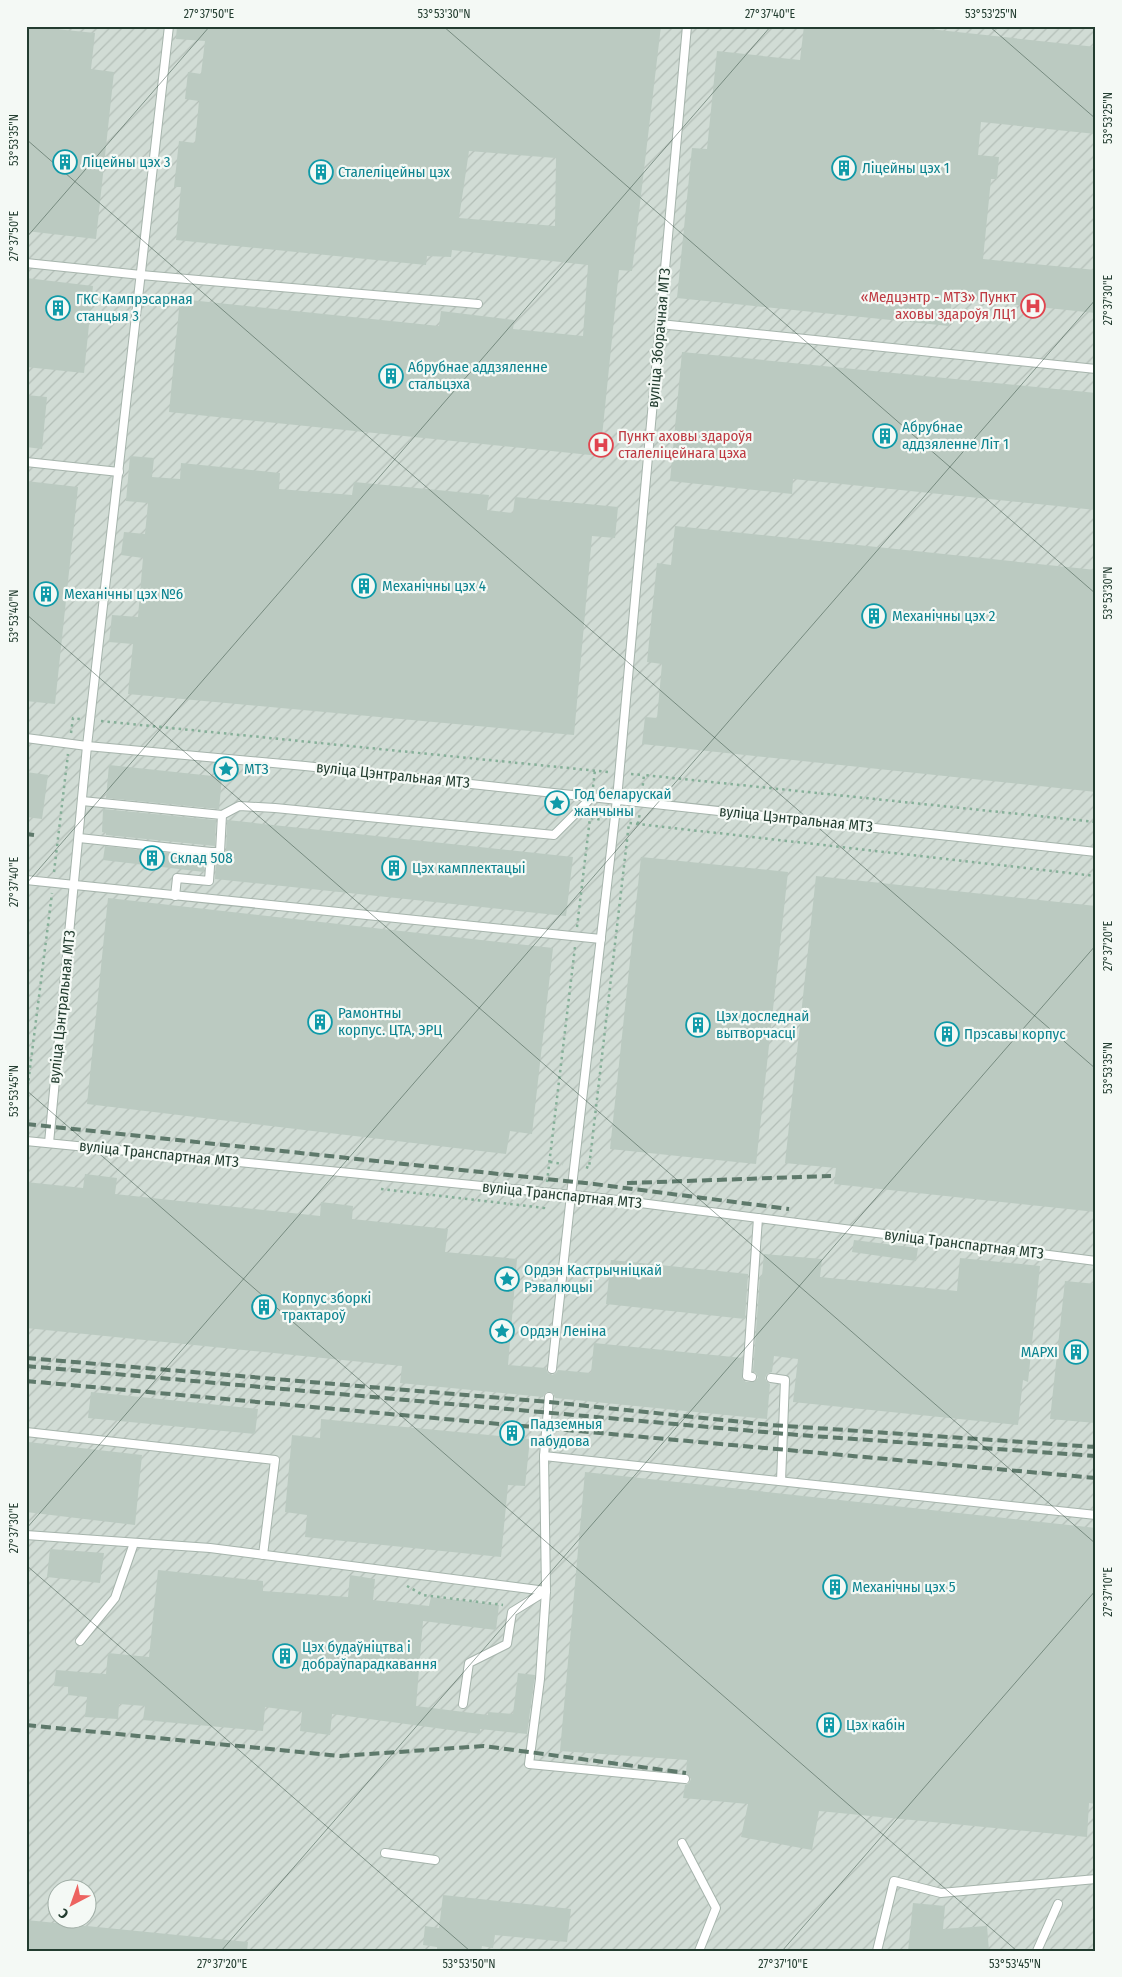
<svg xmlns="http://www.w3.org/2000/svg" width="1122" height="1977" font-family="'Fira Sans Condensed',sans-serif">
<defs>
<pattern id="industrial-furrows" width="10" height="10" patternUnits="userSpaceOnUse" patternTransform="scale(1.25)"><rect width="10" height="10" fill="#d1dcd5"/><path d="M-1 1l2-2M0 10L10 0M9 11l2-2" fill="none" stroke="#b3beb7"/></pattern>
</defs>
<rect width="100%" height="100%" fill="#e3ece6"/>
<path fill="url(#industrial-furrows)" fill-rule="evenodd" d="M26 26H1096V1951H26ZM58 1890H88V1920H58Z"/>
<g fill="#bbcac1" fill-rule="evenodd">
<path d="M26 26 95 33 91 69 114 72 96 239 26 231Z"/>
<path d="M177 26H661L632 271 619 270 600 456 169 412 180 299 439 326 441 311 514 320 513 329 583 336 588 265 452 250 451 257 427 256 426 265 176 240 181 187H174L179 141 195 143 199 101 185 99 188 72 201 74 205 41 176 39ZM469 151 556 158 555 226 459 218Z"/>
<path d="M804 26H901L1096 47V134L981 122 978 155 999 157 997 179H991L983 259 1096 270V313L952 298 949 326 677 298 692 148 707 149 717 51 800 60Z"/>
<path d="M26 278 93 286 84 373 26 367Z"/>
<path d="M682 352 1096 393V510L793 479 792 494 670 481Z"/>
<path d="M26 395 47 397 42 449 26 447Z"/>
<path d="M130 456 154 458 152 477 180 479 181 463 280 473 279 489 352 495 354 482 489 495 487 510 513 513 515 497 618 507 615 538 592 536 574 735 128 694 133 644 109 642 112 615 138 617 143 558 121 555 124 532 145 534 148 503 126 501Z"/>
<path d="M26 481 78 487 55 704 26 701Z"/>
<path d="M675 526 1096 570V792L642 744 645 717 657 718 662 664 647 662 657 563 671 565Z"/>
<path d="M109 765 222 777 219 809 106 798Z"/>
<path d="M26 772 48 775 42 819 26 817Z"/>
<path d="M103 809 216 820 215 846 106 835V833L102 832Z"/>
<path d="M227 820 573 857 566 916 215 879 216 858 222 857 226 853Z"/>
<path d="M105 846 205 857 204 872 103 860Z"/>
<path d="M641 857 788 872 756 1164 610 1149Z"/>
<path d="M816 876 1096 906V1212L834 1184 836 1168 785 1163Z"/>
<path d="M108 898 553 948 532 1134 510 1131 506 1154 87 1104Z"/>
<path d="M85 1174 117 1178 115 1194 320 1216 321 1202 353 1206 352 1219 448 1229 445 1252 517 1259 508 1365 546 1368 548 1373 552 1375 556 1373 558 1370 591 1373 594 1343 743 1358 742 1379 746 1382H754L758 1378 756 1373 753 1371 760 1276H762L764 1254 822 1259 820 1277 957 1291 960 1258 1040 1266 1028 1382 1023 1380 1018 1425 793 1402 798 1359 774 1356 772 1372 767 1374 765 1378 767 1382 770 1384 767 1419 555 1398 554 1394 550 1392H546L543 1397 400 1383 402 1366 26 1328V1182L83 1188Z"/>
<path d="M854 1240 918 1248 916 1261 852 1252Z"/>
<path d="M611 1260 748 1274 745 1319 606 1304Z"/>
<path d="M1065 1281 1096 1284V1423L1050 1419Z"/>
<path d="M91 1392 258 1409 255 1434 88 1418Z"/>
<path d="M321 1419 530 1439 525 1486 508 1485 501 1557 305 1537 307 1515 285 1512 292 1435 320 1438Z"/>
<path d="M28 1442 142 1455 135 1525 26 1512V1458Z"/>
<path d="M585 1472 1096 1528V1804L1089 1803 1087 1837 819 1811 812 1850 741 1837 748 1804 683 1798 685 1785 689 1783 691 1779 686 1773 687 1760 560 1751Z"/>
<path d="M50 1549 104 1553 100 1583 47 1577Z"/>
<path d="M158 1570 263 1581V1591L348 1597 350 1575 375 1579 373 1600 429 1606 431 1597 499 1605 496 1630 423 1621 416 1706 488 1715V1712L513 1714 518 1673 535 1675 527 1734 480 1729V1734L332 1714 330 1735 300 1731 302 1712 265 1707 263 1731 143 1720 145 1706 119 1704 118 1719 85 1717 87 1697 68 1695V1687L54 1686 56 1670 106 1674 108 1653 149 1657Z"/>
<path d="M443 1895 571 1909 567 1942 495 1935 493 1948 482 1946 481 1951H437V1947L423 1945 425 1926 439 1928Z"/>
<path d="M913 1903 945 1906 943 1929 987 1926 989 1951H908Z"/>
<path d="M26 1920 248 1942 247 1951H26Z"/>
</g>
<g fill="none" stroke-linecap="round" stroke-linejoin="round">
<g stroke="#a6b4ac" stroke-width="10">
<g id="service">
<path d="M26 263 141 275 478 304"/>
<path d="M660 324 1096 369"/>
<path d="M26 462 119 472"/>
<path d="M26 738 87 746 169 26"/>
<path d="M82 801 222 815 220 852H211L209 881 177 878 175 896"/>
<path d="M222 815 239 806 275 808 554 835 592 797"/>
<path d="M79 838 211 852"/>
<path d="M26 880 601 939"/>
<path d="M26 1141 593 1197 1096 1261"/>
<path d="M49 1143 87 746 305 766 1096 852"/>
<path d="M552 1369 571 1195 617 799 687 26"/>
<path d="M752 1377 747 1376 758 1218"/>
<path d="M771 1378 785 1380 781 1481"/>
<path d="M26 1432 275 1460 263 1555"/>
<path d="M544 1456 1096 1515"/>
<path d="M26 1535 210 1548 546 1591 544 1456 549 1397"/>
<path d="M546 1591 540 1679 529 1764 685 1779"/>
<path d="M80 1641 115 1598 134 1543"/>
<path d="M463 1704 469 1663 507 1644 512 1612 546 1591"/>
<path d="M682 1843 716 1908 699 1951"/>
<path d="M385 1853 435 1860"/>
<path d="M877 1951 894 1881 941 1893 1096 1879"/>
<path d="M1037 1951 1058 1904"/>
</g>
</g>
<g stroke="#85af98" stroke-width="2.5" stroke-dasharray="2.5 4" stroke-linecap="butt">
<path d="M101 721 608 772"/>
<path d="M71 733 73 718 80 719"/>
<path d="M631 774 644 775"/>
<path d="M593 787 595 770"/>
<path d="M642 792 644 775 1096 822"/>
<path d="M638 824 640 812"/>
<path d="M54 872 68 754"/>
<path d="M577 927 590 818 603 820"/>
<path d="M26 1100 52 893"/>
<path d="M550 1162 563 1164"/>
<path d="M586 1167 589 1168 629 823 1096 876"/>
<path d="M547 1182 575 947"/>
<path d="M381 1189 544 1208V1203"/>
<path d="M407 1586 423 1595 503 1605"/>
</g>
<use href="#service" stroke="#fff" stroke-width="8"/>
<g stroke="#5e796b" stroke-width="4" stroke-dasharray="10 5" stroke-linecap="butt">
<path d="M26 834 34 835"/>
<path d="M26 1124 594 1184 789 1209"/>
<path d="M627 1183 831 1176"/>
<path d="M26 1358 549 1402 771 1425 1096 1447"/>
<path d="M26 1366 798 1435 1096 1456"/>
<path d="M26 1381 1096 1478"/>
<path d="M26 1725 340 1756 484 1746 686 1773"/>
</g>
</g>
<path fill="none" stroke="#233d30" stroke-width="1" stroke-opacity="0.45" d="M443 26 1096 594M989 26 1096 119M26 139 1096 1069M26 238 210 26M26 614 1096 1544M26 884 771 26M26 1090 1017 1951M26 1529 1096 299M26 1565 470 1951M221 1951 1096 945M782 1951 1096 1590"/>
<defs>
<g id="building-ring" transform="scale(1.25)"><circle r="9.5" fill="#f4f9f5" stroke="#0f9aa8" stroke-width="1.5"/><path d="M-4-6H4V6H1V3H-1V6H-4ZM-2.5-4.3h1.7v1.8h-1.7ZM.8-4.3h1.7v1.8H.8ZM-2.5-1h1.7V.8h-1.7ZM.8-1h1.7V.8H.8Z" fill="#0f9aa8"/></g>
<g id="hospital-ring" transform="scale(1.25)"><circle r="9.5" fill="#f4f9f5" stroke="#e0444e" stroke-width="1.5"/><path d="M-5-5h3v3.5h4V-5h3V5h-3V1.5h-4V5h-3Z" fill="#e0444e"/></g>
<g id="sight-ring" transform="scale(1.25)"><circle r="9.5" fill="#f4f9f5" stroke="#0f9aa8" stroke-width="1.5"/><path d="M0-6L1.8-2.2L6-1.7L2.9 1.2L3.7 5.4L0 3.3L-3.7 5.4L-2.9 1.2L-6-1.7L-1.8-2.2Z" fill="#0f9aa8"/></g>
</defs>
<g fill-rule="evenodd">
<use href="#building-ring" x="65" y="162"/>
<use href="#building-ring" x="844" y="168"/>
<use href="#building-ring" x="321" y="172"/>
<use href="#hospital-ring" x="1033" y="306"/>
<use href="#building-ring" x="58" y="308"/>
<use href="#building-ring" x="391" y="376"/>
<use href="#building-ring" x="885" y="436"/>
<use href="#hospital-ring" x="601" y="445"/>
<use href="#building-ring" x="364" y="586"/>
<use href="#building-ring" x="46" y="594"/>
<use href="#building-ring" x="874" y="616"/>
<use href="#sight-ring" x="226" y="769"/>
<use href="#sight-ring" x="557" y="803"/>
<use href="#building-ring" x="152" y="858"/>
<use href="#building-ring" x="394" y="868"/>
<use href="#building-ring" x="320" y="1022"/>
<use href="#building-ring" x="698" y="1025"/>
<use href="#building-ring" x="947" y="1034"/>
<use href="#sight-ring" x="507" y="1279"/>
<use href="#building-ring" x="264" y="1307"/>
<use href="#sight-ring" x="502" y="1331"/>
<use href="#building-ring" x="1076" y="1352"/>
<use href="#building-ring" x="512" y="1433"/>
<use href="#building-ring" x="835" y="1587"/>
<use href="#building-ring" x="285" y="1656"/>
<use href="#building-ring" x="829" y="1725"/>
</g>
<g text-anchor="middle" stroke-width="4.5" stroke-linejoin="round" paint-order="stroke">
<g font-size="15" fill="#0d838f" stroke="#f4f9f5" text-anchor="start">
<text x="82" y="167">Ліцейны цэх 3</text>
<text x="862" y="173">Ліцейны цэх 1</text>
<text x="338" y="177">Сталеліцейны цэх</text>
<text x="76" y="304">ГКС Кампрэсарная<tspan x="76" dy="17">станцыя 3</tspan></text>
<text x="408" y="372">Абрубнае аддзяленне<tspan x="408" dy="17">стальцэха</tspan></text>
<text x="902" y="432">Абрубнае<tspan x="902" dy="17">аддзяленне Літ 1</tspan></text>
<text x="382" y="591">Механічны цэх 4</text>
<text x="64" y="599">Механічны цэх №6</text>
<text x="892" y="621">Механічны цэх 2</text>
<text x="244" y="774">МТЗ</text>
<text x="574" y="799">Год беларускай<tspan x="574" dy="17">жанчыны</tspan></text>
<text x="170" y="863">Склад 508</text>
<text x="412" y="873">Цэх камплектацыі</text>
<text x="338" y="1018">Рамонтны<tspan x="338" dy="17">корпус. ЦТА, ЭРЦ</tspan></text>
<text x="716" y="1021">Цэх доследнай<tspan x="716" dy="17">вытворчасці</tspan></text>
<text x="964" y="1039">Прэсавы корпус</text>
<text x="524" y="1275">Ордэн Кастрычніцкай<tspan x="524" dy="17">Рэвалюцыі</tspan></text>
<text x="282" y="1303">Корпус зборкі<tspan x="282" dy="17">трактароў</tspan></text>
<text x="520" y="1336">Ордэн Леніна</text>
<text x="1058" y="1357" text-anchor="end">МАРХІ</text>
<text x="530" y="1429">Падземныя<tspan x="530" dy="17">пабудова</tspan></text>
<text x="852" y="1592">Механічны цэх 5</text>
<text x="302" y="1652">Цэх будаўніцтва і<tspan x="302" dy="17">добраўпарадкавання</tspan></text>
<text x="846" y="1730">Цэх кабін</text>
</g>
<g font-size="15" fill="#be3a42" stroke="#f4f9f5" text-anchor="end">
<text x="1016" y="302">«Медцэнтр - МТЗ» Пункт<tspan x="1016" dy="17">аховы здароўя ЛЦ1</tspan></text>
<text x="618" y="441" text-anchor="start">Пункт аховы здароўя<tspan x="618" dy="17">сталеліцейнага цэха</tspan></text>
</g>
<g font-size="15" fill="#233d30" stroke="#f4f9f5">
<text transform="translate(659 338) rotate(-85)" y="5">вуліца Зборачная МТЗ</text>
<text transform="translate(393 775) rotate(6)" y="5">вуліца Цэнтральная МТЗ</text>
<text transform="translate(796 819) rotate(6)" y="5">вуліца Цэнтральная МТЗ</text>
<text transform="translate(62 1007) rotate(-84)" y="5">вуліца Цэнтральная МТЗ</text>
<text transform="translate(159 1154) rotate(6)" y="5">вуліца Транспартная МТЗ</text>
<text transform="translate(562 1195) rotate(6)" y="5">вуліца Транспартная МТЗ</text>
<text transform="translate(964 1244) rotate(7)" y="5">вуліца Транспартная МТЗ</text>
</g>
</g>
<rect width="1122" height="1977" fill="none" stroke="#f4f9f5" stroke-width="55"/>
<g transform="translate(72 1904) rotate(221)"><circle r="24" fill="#f4f9f5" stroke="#a0aea6"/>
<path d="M0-4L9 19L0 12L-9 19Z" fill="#ed6360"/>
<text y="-8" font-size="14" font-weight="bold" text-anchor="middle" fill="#233d30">С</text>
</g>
<rect x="28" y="28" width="1066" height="1922" fill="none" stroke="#233d30" stroke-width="2"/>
<g font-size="12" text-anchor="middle" fill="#233d30">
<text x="209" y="18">27°37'50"E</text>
<text x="444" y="18">53°53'30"N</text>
<text x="770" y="18">27°37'40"E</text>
<text x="991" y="18">53°53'25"N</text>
<text transform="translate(1108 118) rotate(-90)" y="4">53°53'25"N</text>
<text transform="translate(14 140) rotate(-90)" y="4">53°53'35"N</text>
<text transform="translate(14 236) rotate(-90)" y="4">27°37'50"E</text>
<text transform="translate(1108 300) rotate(-90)" y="4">27°37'30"E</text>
<text transform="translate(1108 593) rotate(-90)" y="4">53°53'30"N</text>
<text transform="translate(14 616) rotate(-90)" y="4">53°53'40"N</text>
<text transform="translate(14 882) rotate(-90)" y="4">27°37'40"E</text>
<text transform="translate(1108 946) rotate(-90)" y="4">27°37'20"E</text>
<text transform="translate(1108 1068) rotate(-90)" y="4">53°53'35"N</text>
<text transform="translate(14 1091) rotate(-90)" y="4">53°53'45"N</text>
<text transform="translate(14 1528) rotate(-90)" y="4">27°37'30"E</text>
<text transform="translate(1108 1592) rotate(-90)" y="4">27°37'10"E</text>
<text x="222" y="1968">27°37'20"E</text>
<text x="469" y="1968">53°53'50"N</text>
<text x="783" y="1968">27°37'10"E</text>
<text x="1015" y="1968">53°53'45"N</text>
</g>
</svg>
